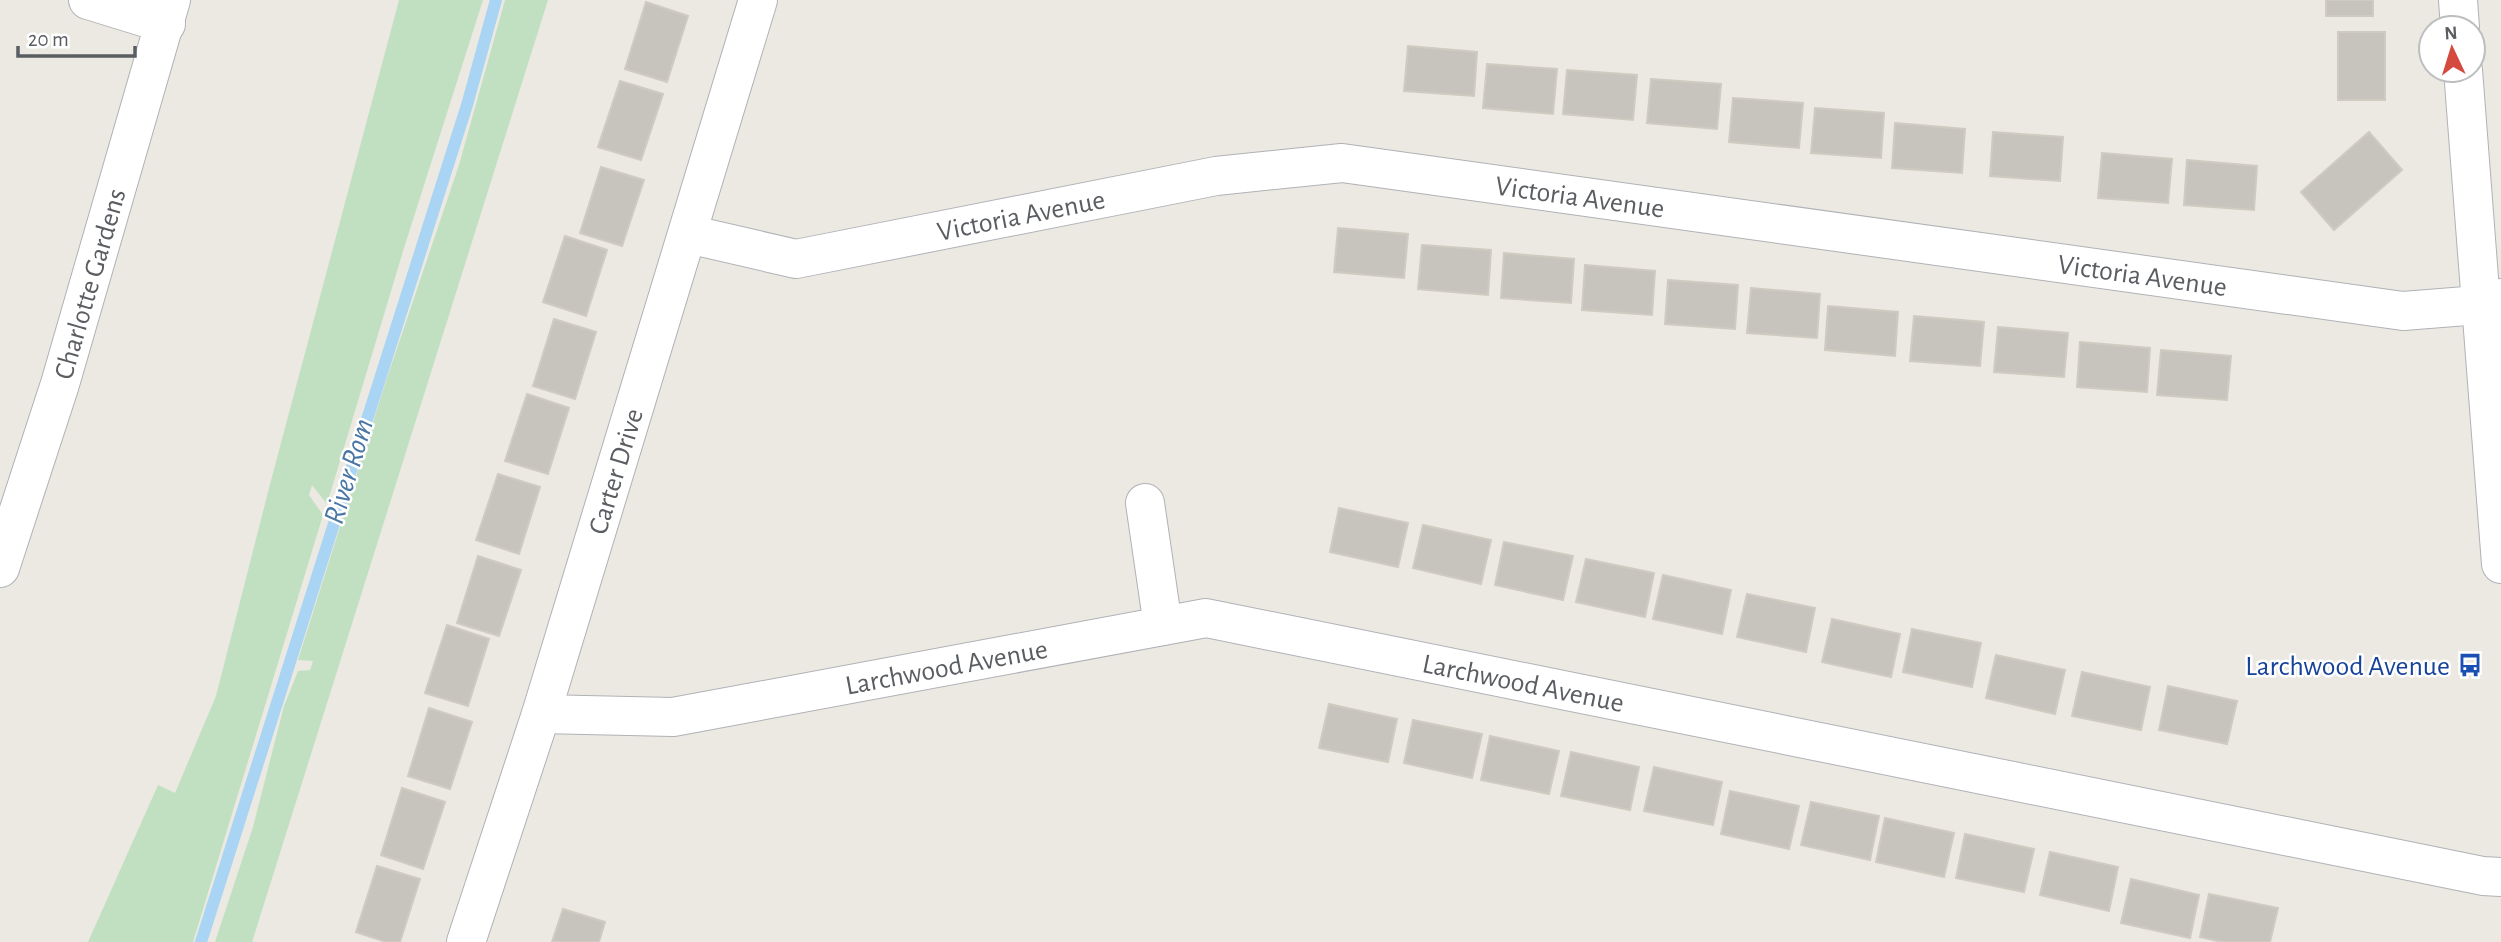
<svg xmlns="http://www.w3.org/2000/svg" width="2501" height="942" font-family="'Alegreya Sans',sans-serif">
<rect width="100%" height="100%" fill="#ebe9e2"/>
<g fill="#c1e0c1">
<path d="M399 0H483L404 248 327 504 312 485 309 495 323 515 193 942H88L158 785 175 793 216 696 269 488Z"/>
<path d="M505 0H548L252 942H215L253 827 284 706 298 671 310 670 313 661 298 660 386 381 459 165Z"/>
</g>
<g fill="none" stroke-linecap="round" stroke-linejoin="round">
<path stroke="#a9d4f4" stroke-width="12" d="M201 942 467 105 496 0"/>
</g>
<g fill="#c7c4be" stroke="#cfcbc1" stroke-width="2">
<rect x="2326" y="0" width="47" height="16"/>
<path d="M646 2 688 16 667 82 625 69Z"/>
<rect x="2338" y="32" width="47" height="68"/>
<path d="M1408 46 1477 52 1474 96 1404 91Z"/>
<path d="M1487 64 1557 69 1553 114 1483 108Z"/>
<path d="M1567 70 1637 75 1633 120 1563 114Z"/>
<path d="M1651 79 1721 84 1717 129 1647 123Z"/>
<path d="M620 81 663 94 641 160 598 147Z"/>
<path d="M1733 98 1803 103 1799 148 1729 142Z"/>
<path d="M1815 108 1884 113 1881 158 1811 153Z"/>
<path d="M1895 123 1965 129 1962 173 1892 168Z"/>
<path d="M1993 132 2063 137 2060 181 1990 176Z"/>
<path d="M2369 132 2402 170 2334 230 2301 192Z"/>
<path d="M2102 153 2172 159 2168 203 2098 198Z"/>
<path d="M2187 160 2257 166 2254 210 2184 205Z"/>
<path d="M601 167 644 180 622 246 580 233Z"/>
<path d="M1338 228 1408 234 1404 278 1334 272Z"/>
<path d="M565 236 607 250 586 316 543 302Z"/>
<path d="M1422 245 1491 250 1488 295 1418 289Z"/>
<path d="M1504 253 1574 259 1571 303 1501 298Z"/>
<path d="M1585 265 1655 271 1652 315 1582 310Z"/>
<path d="M1668 280 1738 285 1735 329 1665 324Z"/>
<path d="M1751 288 1820 294 1817 338 1747 333Z"/>
<path d="M1828 306 1898 312 1895 356 1825 350Z"/>
<path d="M1914 316 1984 322 1980 366 1910 361Z"/>
<path d="M554 319 596 332 575 399 533 386Z"/>
<path d="M1998 327 2068 333 2064 377 1994 372Z"/>
<path d="M2080 342 2150 348 2147 392 2077 387Z"/>
<path d="M2161 350 2231 356 2227 400 2157 395Z"/>
<path d="M527 394 569 408 548 474 505 461Z"/>
<path d="M498 474 540 487 519 554 476 540Z"/>
<path d="M1339 508 1408 523 1398 567 1330 552Z"/>
<path d="M1423 525 1491 540 1481 584 1413 568Z"/>
<path d="M1504 542 1573 556 1563 600 1495 585Z"/>
<path d="M478 556 521 570 499 636 457 623Z"/>
<path d="M1586 559 1654 573 1645 617 1576 602Z"/>
<path d="M1663 575 1731 590 1722 634 1653 619Z"/>
<path d="M1747 594 1815 608 1806 652 1737 637Z"/>
<path d="M1832 619 1900 634 1891 677 1822 662Z"/>
<path d="M447 625 489 639 468 706 425 693Z"/>
<path d="M1912 629 1981 643 1972 687 1903 672Z"/>
<path d="M1996 655 2065 670 2055 714 1986 698Z"/>
<path d="M2082 672 2150 687 2141 730 2072 716Z"/>
<path d="M2168 686 2237 701 2227 744 2159 730Z"/>
<path d="M1329 704 1397 719 1388 762 1319 748Z"/>
<path d="M429 708 472 722 450 789 408 776Z"/>
<path d="M1413 720 1482 734 1472 778 1404 763Z"/>
<path d="M1490 736 1559 751 1549 794 1481 780Z"/>
<path d="M1571 752 1639 767 1630 810 1561 796Z"/>
<path d="M1654 767 1722 782 1713 825 1644 811Z"/>
<path d="M402 788 445 802 423 869 381 855Z"/>
<path d="M1730 791 1799 806 1789 849 1721 834Z"/>
<path d="M1811 802 1879 816 1870 860 1801 845Z"/>
<path d="M1885 818 1954 833 1944 877 1876 862Z"/>
<path d="M1965 834 2034 849 2024 892 1956 878Z"/>
<path d="M2050 852 2118 867 2109 911 2040 895Z"/>
<path d="M377 866 420 879 400 942H386L356 932Z"/>
<path d="M2131 879 2199 895 2190 938 2121 923Z"/>
<path d="M2209 894 2278 908 2270 942H2222L2200 937Z"/>
<path d="M563 909 605 922 599 942H552Z"/>
</g>
<g fill="none" stroke-linecap="round" stroke-linejoin="round">
<g stroke="#afb2b6" stroke-width="40">
<g id="minor">
<path d="M88 0 166 24"/>
<path d="M2458 0 2460 28"/>
<path d="M2463 70 2501 564"/>
<path id="s1" d="M688 234 796 259 1216 176 1342 163 2403 311 2479 305 2501 298"/>
<path d="M1145 503 1163 626"/>
<path id="s2" d="M0 568 60 384 171 0"/>
<path id="s3" d="M541 714 673 717 1206 618 2483 876 2501 877"/>
<path id="s4" d="M466 942 541 714 758 0"/>
</g>
</g>
<use href="#minor" stroke="#fff" stroke-width="38"/>
</g>
<defs>
<g id="bus-bare" transform="scale(1.89)"><path d="M-5-6H5V4H4V6H2V4H-2V6H-4V4H-5ZM-3.5-4V0h7V-4ZM-3.5 1.2v1.5H-2V1.2ZM2 1.2v1.5H3.5V1.2Z" fill="#1a4fb4" stroke="#fff" stroke-width="2.5" paint-order="stroke"/></g>
</defs>
<g fill-rule="evenodd">
<use href="#bus-bare" x="2470" y="665"/>
</g>
<g text-anchor="middle" stroke-width="5" stroke-linejoin="round" paint-order="stroke">
<g font-size="28" fill="#5a5d61" stroke="#fff">
<text dy="10" stroke="none"><textPath href="#s1" startOffset="906">Victoria Avenue</textPath></text>
<text dy="10" stroke="none"><textPath href="#s1" startOffset="340">Victoria Avenue</textPath></text>
<text dy="10" stroke="none"><textPath href="#s1" startOffset="1474">Victoria Avenue</textPath></text>
<text dy="10" stroke="none"><textPath href="#s2" startOffset="298">Charlotte Gardens</textPath></text>
<text dy="10" stroke="none"><textPath href="#s4" startOffset="494">Carter Drive</textPath></text>
<text dy="10" stroke="none"><textPath href="#s3" startOffset="410">Larchwood Avenue</textPath></text>
<text dy="10" stroke="none"><textPath href="#s3" startOffset="998">Larchwood Avenue</textPath></text>
</g>
<g font-size="28" fill="#164399" stroke="#fff" text-anchor="end">
<text x="2450" y="675">Larchwood Avenue</text>
</g>
<g font-size="30" font-style="italic" fill="#4976a4" stroke="#fff">
<text transform="translate(348 471) rotate(-73)" y="10">River Rom</text>
</g>
</g>
<g transform="translate(2452 49) rotate(356)"><circle r="33" fill="#ffffff" stroke="#bdbec0" stroke-width="2"/>
<path d="M0-5L12 26L0 18L-12 26Z" fill="#d44a3f"/>
<text y="-10" font-size="19" font-weight="bold" text-anchor="middle" fill="#5a5d61">N</text>
</g>
<path d="M18 46v10h117v-10" fill="none" stroke="#5a5d61" stroke-width="3.5"/>
<text x="28" y="46" font-size="21" fill="#5a5d61" stroke="#ffffff" stroke-width="5" paint-order="stroke">20 m</text>
</svg>
